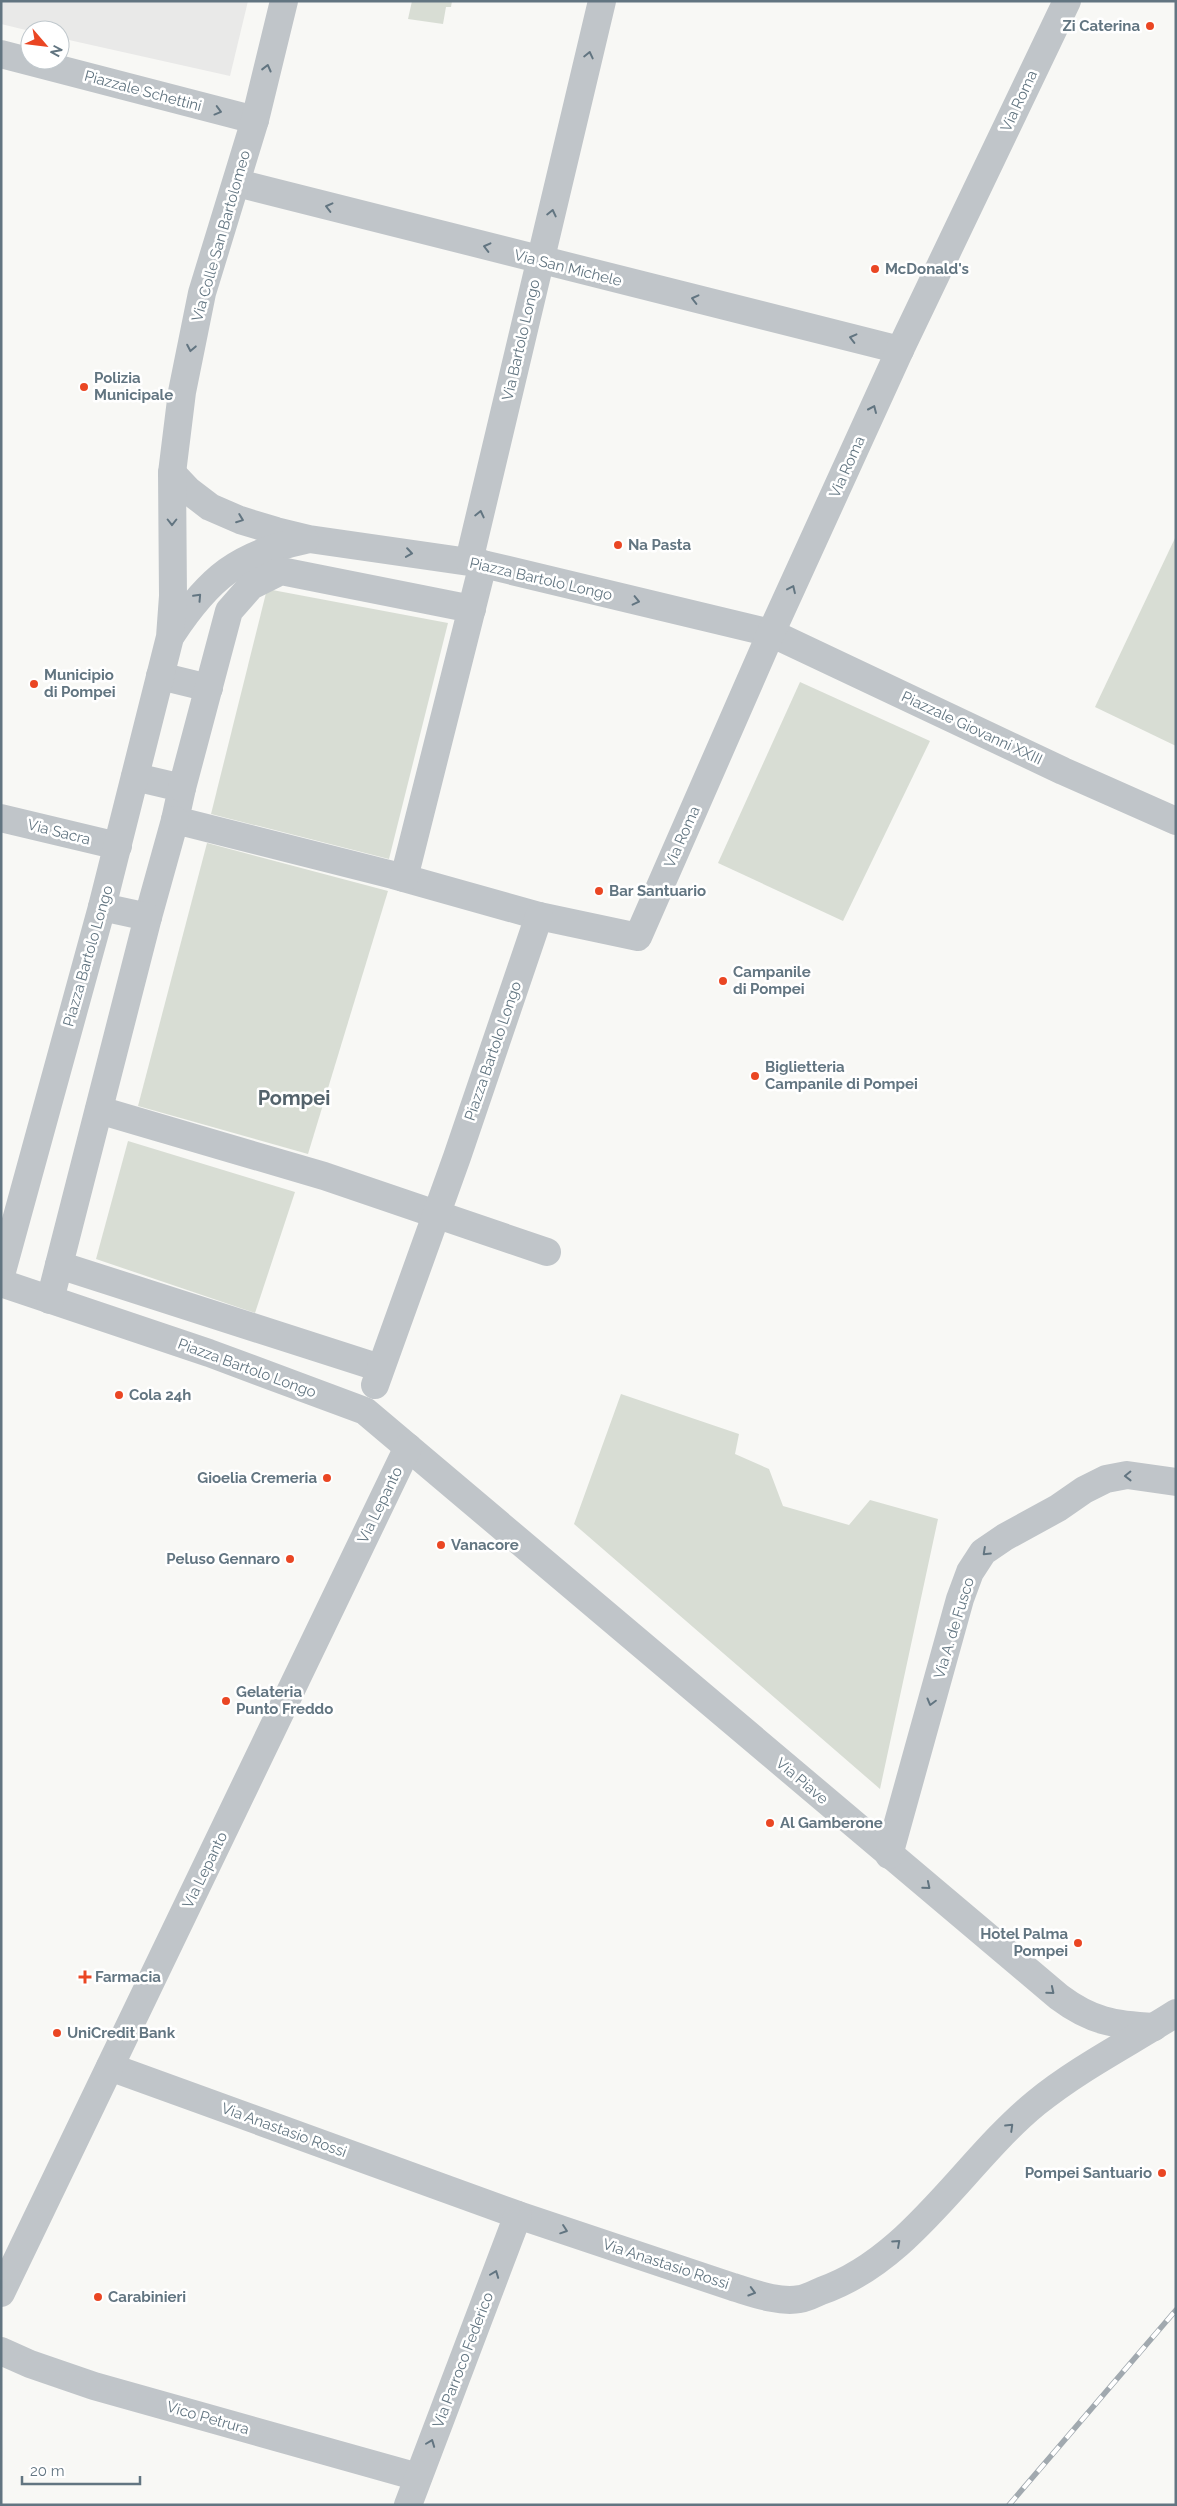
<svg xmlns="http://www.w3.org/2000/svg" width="1177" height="2506" font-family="Raleway,sans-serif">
<rect width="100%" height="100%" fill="#f8f8f5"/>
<path fill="#e9e9e8" d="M1 1H248L230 76 60 38V30L30 31 1 24Z"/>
<g fill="#d8ddd4">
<path d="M412 1H452L451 7H446L443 24 408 19Z"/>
<path d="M1176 536V746L1095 707Z"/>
<path d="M267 589 448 623 389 859 211 814Z"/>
<path d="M800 682 930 741 843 921 718 863Z"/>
<path d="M207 843 388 891 308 1154 138 1106Z"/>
<path d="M128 1141 295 1192 255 1313 96 1259Z"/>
<path d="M621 1394 739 1434 735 1454 769 1469 783 1506 849 1525 870 1500 938 1519 880 1789 574 1524Z"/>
</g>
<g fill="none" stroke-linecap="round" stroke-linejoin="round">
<g stroke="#c0c5c9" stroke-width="28">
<path d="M1 54 255 120"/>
<path d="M237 183 900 350"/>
<path d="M172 473 189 491 210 507 240 520 276 531 309 539 483 564 771 633 1063 771 1176 821"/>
<path d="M469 561 602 1"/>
<path d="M172 634C209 578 238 554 305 540"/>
<path d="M160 676 209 688"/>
<path d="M135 777 182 788 175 820 393 875 539 916 638 937 771 633 900 350 1067 1"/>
<path d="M182 788 229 611 251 586 281 571 472 609"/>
<path d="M1 818 118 846"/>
<path d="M404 878 483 564"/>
<path d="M148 917 175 820"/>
<path d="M99 1110 324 1176 547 1252"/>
<path d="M59 1265 380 1368"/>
<path d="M1 1275 102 907 170 637 173 596 172 473 182 392 202 293 255 120 284 1"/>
<path d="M1 1283 209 1353 365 1411 1059 1997C1091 2021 1114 2025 1154 2027"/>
<path d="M50 1300 148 917 102 907"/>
<path d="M375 1385 457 1157 539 916"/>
<path d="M889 1855 960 1599 970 1572 983 1552 1005 1537 1058 1508 1084 1490 1106 1479 1127 1475 1176 1482"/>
<path d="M110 2067 518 2215 733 2287C753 2293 779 2303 800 2299 807 2298 814 2294 821 2291 911 2260 964 2162 1036 2103 1079 2068 1129 2043 1176 2013"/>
<path d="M1 2293 408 1447"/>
<path d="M1 2351 30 2364 94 2386 418 2477"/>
<path d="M408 2505 518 2215"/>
</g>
<g stroke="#a1a9af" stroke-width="5.5">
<path id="rail" d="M1009 2505 1176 2310"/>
</g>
<use href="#rail" stroke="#fff" stroke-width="4" stroke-dasharray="11" stroke-linecap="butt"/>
</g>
<defs><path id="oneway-chevron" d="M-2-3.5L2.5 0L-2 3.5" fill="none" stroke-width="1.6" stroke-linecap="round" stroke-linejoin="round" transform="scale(1.25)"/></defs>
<g stroke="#627581">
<use href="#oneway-chevron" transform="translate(589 55) rotate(-77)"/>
<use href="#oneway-chevron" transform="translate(267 68) rotate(-76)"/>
<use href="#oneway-chevron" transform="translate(218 111) rotate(15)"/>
<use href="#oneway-chevron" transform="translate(329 207) rotate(-166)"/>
<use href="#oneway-chevron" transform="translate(552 213) rotate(-77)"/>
<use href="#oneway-chevron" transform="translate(487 247) rotate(-166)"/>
<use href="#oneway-chevron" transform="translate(695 299) rotate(-166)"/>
<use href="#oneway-chevron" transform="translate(853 338) rotate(-166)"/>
<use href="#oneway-chevron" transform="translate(191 348) rotate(101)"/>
<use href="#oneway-chevron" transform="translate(873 409) rotate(-66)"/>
<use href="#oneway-chevron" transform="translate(480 514) rotate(-77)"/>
<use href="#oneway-chevron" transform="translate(240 519) rotate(21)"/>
<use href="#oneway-chevron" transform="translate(172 522) rotate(90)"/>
<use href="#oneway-chevron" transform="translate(409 553) rotate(8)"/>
<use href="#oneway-chevron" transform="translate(792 589) rotate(-65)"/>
<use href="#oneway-chevron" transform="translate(198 597) rotate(-47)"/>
<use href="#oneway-chevron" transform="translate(636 601) rotate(13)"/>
<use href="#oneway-chevron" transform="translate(1128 1476) rotate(179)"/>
<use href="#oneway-chevron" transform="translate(986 1552) rotate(137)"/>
<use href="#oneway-chevron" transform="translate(931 1702) rotate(105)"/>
<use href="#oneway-chevron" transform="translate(927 1886) rotate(40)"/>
<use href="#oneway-chevron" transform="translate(1051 1991) rotate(40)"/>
<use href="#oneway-chevron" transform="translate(1010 2127) rotate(-44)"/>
<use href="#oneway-chevron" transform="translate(564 2230) rotate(19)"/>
<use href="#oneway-chevron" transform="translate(897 2243) rotate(-42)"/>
<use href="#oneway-chevron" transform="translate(495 2274) rotate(-69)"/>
<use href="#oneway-chevron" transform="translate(752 2292) rotate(16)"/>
<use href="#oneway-chevron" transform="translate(431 2443) rotate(-69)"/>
</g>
<g fill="#ea4623" stroke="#fff" stroke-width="2">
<circle cx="1150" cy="26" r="5"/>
<circle cx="875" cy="269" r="5"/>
<circle cx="84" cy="387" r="5"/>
<circle cx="618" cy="545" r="5"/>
<circle cx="34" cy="684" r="5"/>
<circle cx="599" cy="891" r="5"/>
<circle cx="723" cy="981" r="5"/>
<circle cx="755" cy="1076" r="5"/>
<circle cx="119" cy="1395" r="5"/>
<circle cx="327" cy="1478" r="5"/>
<circle cx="441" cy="1545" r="5"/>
<circle cx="290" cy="1559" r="5"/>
<circle cx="226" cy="1701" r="5"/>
<circle cx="770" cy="1823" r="5"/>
<circle cx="1078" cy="1943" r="5"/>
<path d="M82.5 1969.5h5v5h5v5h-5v5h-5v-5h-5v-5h5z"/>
<circle cx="57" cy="2033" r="5"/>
<circle cx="1162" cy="2173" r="5"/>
<circle cx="98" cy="2297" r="5"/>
</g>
<g text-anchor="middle" stroke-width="5" stroke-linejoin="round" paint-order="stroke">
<g font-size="15" font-weight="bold" fill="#627581" stroke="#fff" text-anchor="start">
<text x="1140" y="31" text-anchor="end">Zi Caterina</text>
<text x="885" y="274">McDonald's</text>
<text x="94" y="383">Polizia<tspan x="94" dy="17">Municipale</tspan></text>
<text x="628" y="550">Na Pasta</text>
<text x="44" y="680">Municipio<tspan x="44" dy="17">di Pompei</tspan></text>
<text x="609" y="896">Bar Santuario</text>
<text x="733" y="977">Campanile<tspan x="733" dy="17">di Pompei</tspan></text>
<text x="765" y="1072">Biglietteria<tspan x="765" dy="17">Campanile di Pompei</tspan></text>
<text x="129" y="1400">Cola 24h</text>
<text x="317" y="1483" text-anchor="end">Gioelia Cremeria</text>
<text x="451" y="1550">Vanacore</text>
<text x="280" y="1564" text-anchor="end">Peluso Gennaro</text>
<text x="236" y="1697">Gelateria<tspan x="236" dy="17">Punto Freddo</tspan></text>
<text x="780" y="1828">Al Gamberone</text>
<text x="1068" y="1939" text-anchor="end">Hotel Palma<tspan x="1068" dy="17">Pompei</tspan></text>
<text x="95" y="1982">Farmacia</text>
<text x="67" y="2038">UniCredit Bank</text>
<text x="1152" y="2178" text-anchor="end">Pompei Santuario</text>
<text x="108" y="2302">Carabinieri</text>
</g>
<g font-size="15" fill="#627581" stroke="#fff">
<text transform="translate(143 91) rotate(15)" y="5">Piazzale Schettini</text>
<text transform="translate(1019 101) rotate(-65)" y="5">Via Roma</text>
<text transform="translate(221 236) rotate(-74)" y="5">Via Colle San Bartolomeo</text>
<text transform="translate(568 268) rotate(14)" y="5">Via San Michele</text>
<text transform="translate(521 340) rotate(-77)" y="5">Via Bartolo Longo</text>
<text transform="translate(847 467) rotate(-66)" y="5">Via Roma</text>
<text transform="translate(541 579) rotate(13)" y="5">Piazza Bartolo Longo</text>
<text transform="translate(972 728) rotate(25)" y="5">Piazzale Giovanni XXIII</text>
<text transform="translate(59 832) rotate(14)" y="5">Via Sacra</text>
<text transform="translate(682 837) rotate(-66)" y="5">Via Roma</text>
<text transform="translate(88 956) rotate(-74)" y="5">Piazza Bartolo Longo</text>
<text transform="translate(493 1051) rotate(-71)" y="5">Piazza Bartolo Longo</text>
<text transform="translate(247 1368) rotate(20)" y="5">Piazza Bartolo Longo</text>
<text transform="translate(380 1505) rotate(-64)" y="5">Via Lepanto</text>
<text transform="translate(954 1628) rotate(-73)" y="5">Via A. de Fusco</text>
<text transform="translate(802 1781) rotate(40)" y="5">Via Piave</text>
<text transform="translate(205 1870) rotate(-64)" y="5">Via Lepanto</text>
<text transform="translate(284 2130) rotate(20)" y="5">Via Anastasio Rossi</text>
<text transform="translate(666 2264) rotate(18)" y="5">Via Anastasio Rossi</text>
<text transform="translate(463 2360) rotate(-69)" y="5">Via Parroco Federico</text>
<text transform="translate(208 2418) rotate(16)" y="5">Vico Petrura</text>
</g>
<g font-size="20" font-weight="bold" fill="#54636c" stroke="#fff">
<text x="294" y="1105">Pompei</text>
</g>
</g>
<rect width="1177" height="2506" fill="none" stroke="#627581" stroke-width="5"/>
<g transform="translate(45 45) rotate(118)"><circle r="24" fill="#ffffff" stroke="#c0c8cd"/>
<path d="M0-4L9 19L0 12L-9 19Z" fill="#ea4623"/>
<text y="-8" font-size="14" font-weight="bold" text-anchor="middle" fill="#627581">N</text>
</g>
<path d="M22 2476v8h118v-8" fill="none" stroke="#627581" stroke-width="2.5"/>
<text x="30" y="2476" font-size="15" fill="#627581" stroke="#ffffff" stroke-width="4" paint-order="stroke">20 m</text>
</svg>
